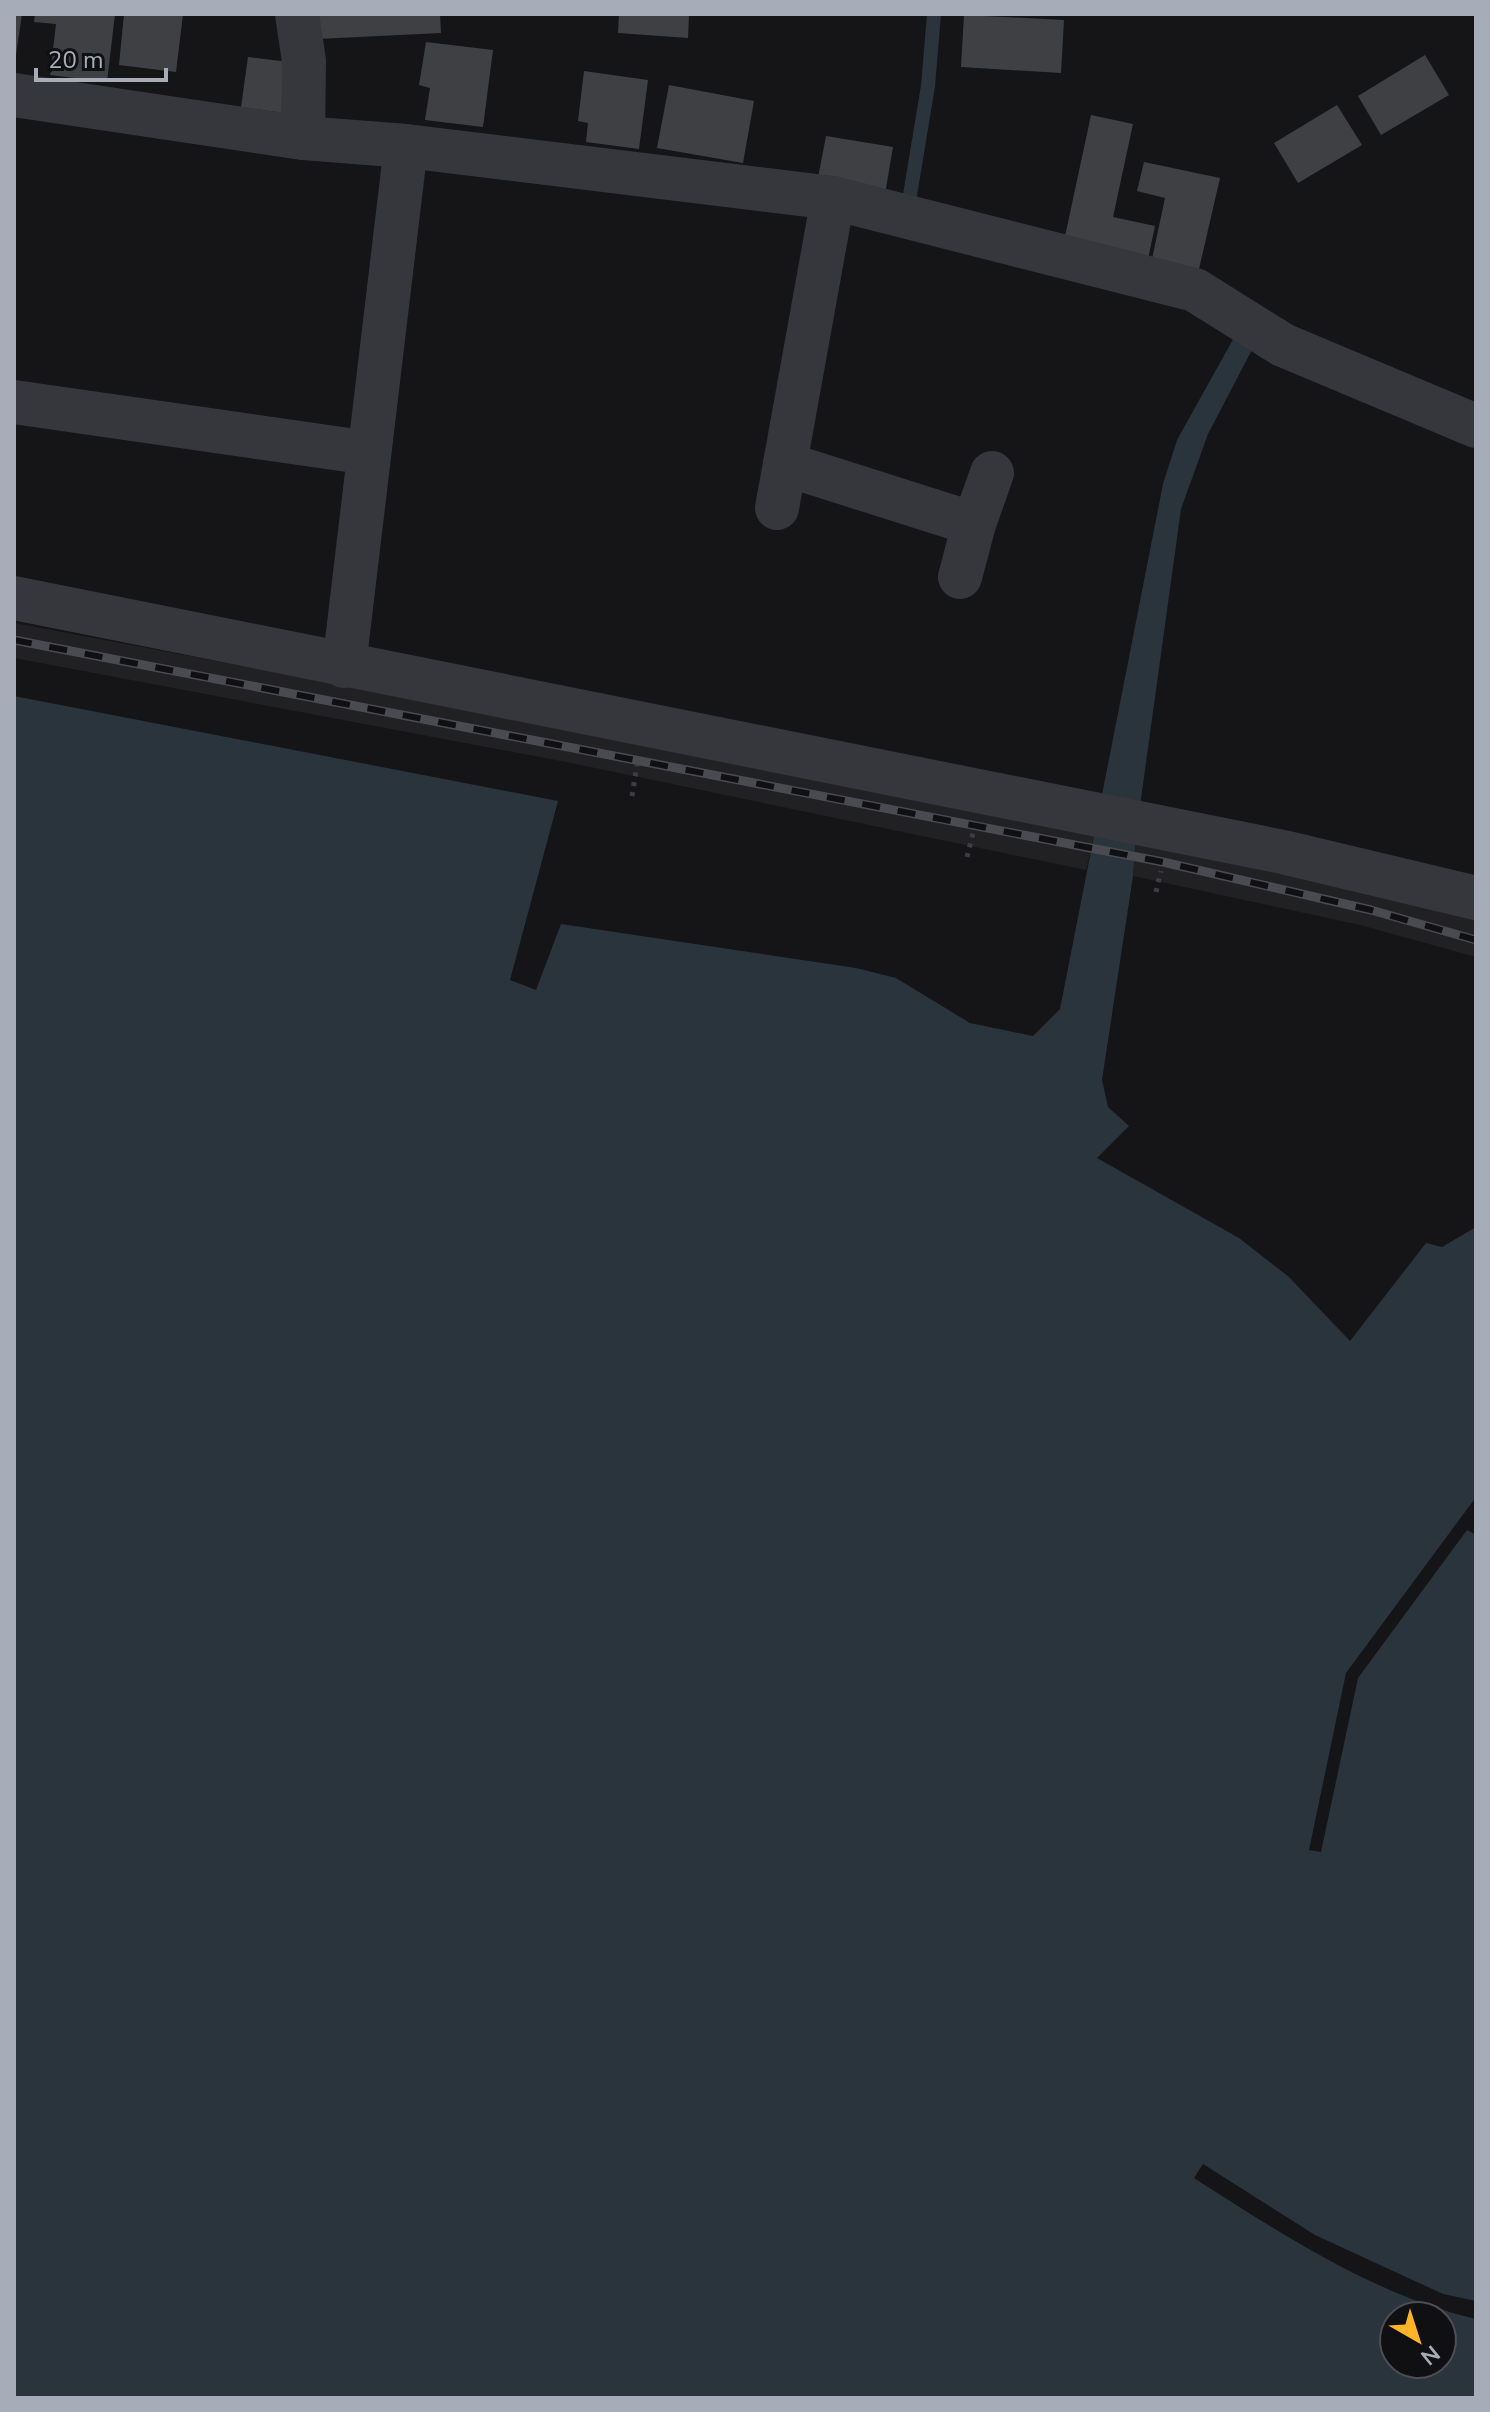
<svg xmlns="http://www.w3.org/2000/svg" width="1490" height="2412" font-family="'Nunito Sans',sans-serif">
<rect width="100%" height="100%" fill="#151517"/>
<g fill="#212124">
<path d="M14 623 572 728 1095 831 1086 870 566 762 14 658Z"/>
<path d="M1136 835 1476 915V957L1360 925 1133 876Z"/>
</g>
<path fill="#2a343c" fill-rule="evenodd" d="M1236 334 1255 344 1208 434 1181 509 1136 835 1133 876 1102 1080 1108 1107 1129 1126 1097 1158 1239 1238 1289 1277 1350 1341 1426 1243 1442 1247 1476 1227V1497L1346 1673 1309 1850 1321 1852 1358 1678 1467 1530 1476 1535V2301L1443 2294 1315 2235 1203 2164 1194 2178C1280 2233 1376 2296 1476 2319V2398H14V696L558 801 510 980 536 990 561 924 856 968 896 978 970 1023 1033 1036 1060 1009 1163 484 1177 440ZM1394 2316H1442V2364H1394Z"/>
<g fill="none" stroke-linecap="round" stroke-linejoin="round">
<path stroke="#2a343c" stroke-width="14" d="M909 201 928 86 934 14"/>
</g>
<g fill="#3f4044">
<path d="M14 14H22L16 55H14Z"/>
<path d="M35 14H115L107 82 50 75 56 24 34 22Z"/>
<path d="M124 14H183L176 72 119 65Z"/>
<path d="M316 14H440L441 33 317 39Z"/>
<path d="M619 14H689L688 38 618 33Z"/>
<path d="M964 15 1064 20 1061 73 961 67Z"/>
<path d="M426 42 493 50 483 127 425 120 430 88 419 85Z"/>
<path d="M1425 55 1449 95 1381 135 1358 96Z"/>
<path d="M248 57 297 63 290 114 241 107Z"/>
<path d="M584 71 648 80 639 149 586 142 588 123 578 121Z"/>
<path d="M669 85 754 101 743 163 657 148Z"/>
<path d="M1337 105 1362 145 1298 183 1274 143Z"/>
<path d="M1091 115 1133 124 1113 217 1155 226 1148 259 1064 241Z"/>
<path d="M826 136 893 147 885 194 817 183Z"/>
<path d="M1144 162 1220 178 1199 269 1152 259 1165 198 1137 191Z"/>
</g>
<g fill="none" stroke-linecap="round" stroke-linejoin="round">
<g stroke="#3c3e43" stroke-width="5" stroke-dasharray="4 6" stroke-linecap="butt">
<path d="M632 796 637 765"/>
<path d="M967 857 973 833"/>
<path d="M1156 892 1161 871"/>
</g>
<g stroke="#36373c" stroke-width="44">
<path d="M297 14 304 61 303 138"/>
<path d="M14 95 303 138 406 146 833 198 1195 290 1283 345 1476 426"/>
<path d="M14 402 369 453"/>
<path d="M785 464 974 524"/>
<path d="M777 508 833 198"/>
<path d="M960 577 974 524 992 473"/>
<path d="M14 598 1283 852 1476 898"/>
<path d="M344 666 406 146"/>
</g>
<g stroke="#494b51" stroke-width="9">
<path id="rail" d="M14 640 1163 862 1371 910 1476 940"/>
</g>
<use href="#rail" stroke="#101012" stroke-width="6" stroke-dasharray="18" stroke-linecap="butt"/>
</g>
<rect width="1490" height="2412" fill="none" stroke="#a6acb8" stroke-width="32"/>
<g transform="translate(1418 2340) rotate(141)"><circle r="38" fill="#101012" stroke="#4c4e54" stroke-width="2"/>
<path d="M0-6L14 30L0 20L-14 30Z" fill="#feb426"/>
<text y="-12" font-size="22" font-weight="bold" text-anchor="middle" fill="#a6acb8">N</text>
</g>
<path d="M36 68v12h130v-12" fill="none" stroke="#a6acb8" stroke-width="4"/>
<text x="48" y="68" font-size="24" fill="#a6acb8" stroke="#101012" stroke-width="6" paint-order="stroke">20 m</text>
</svg>
